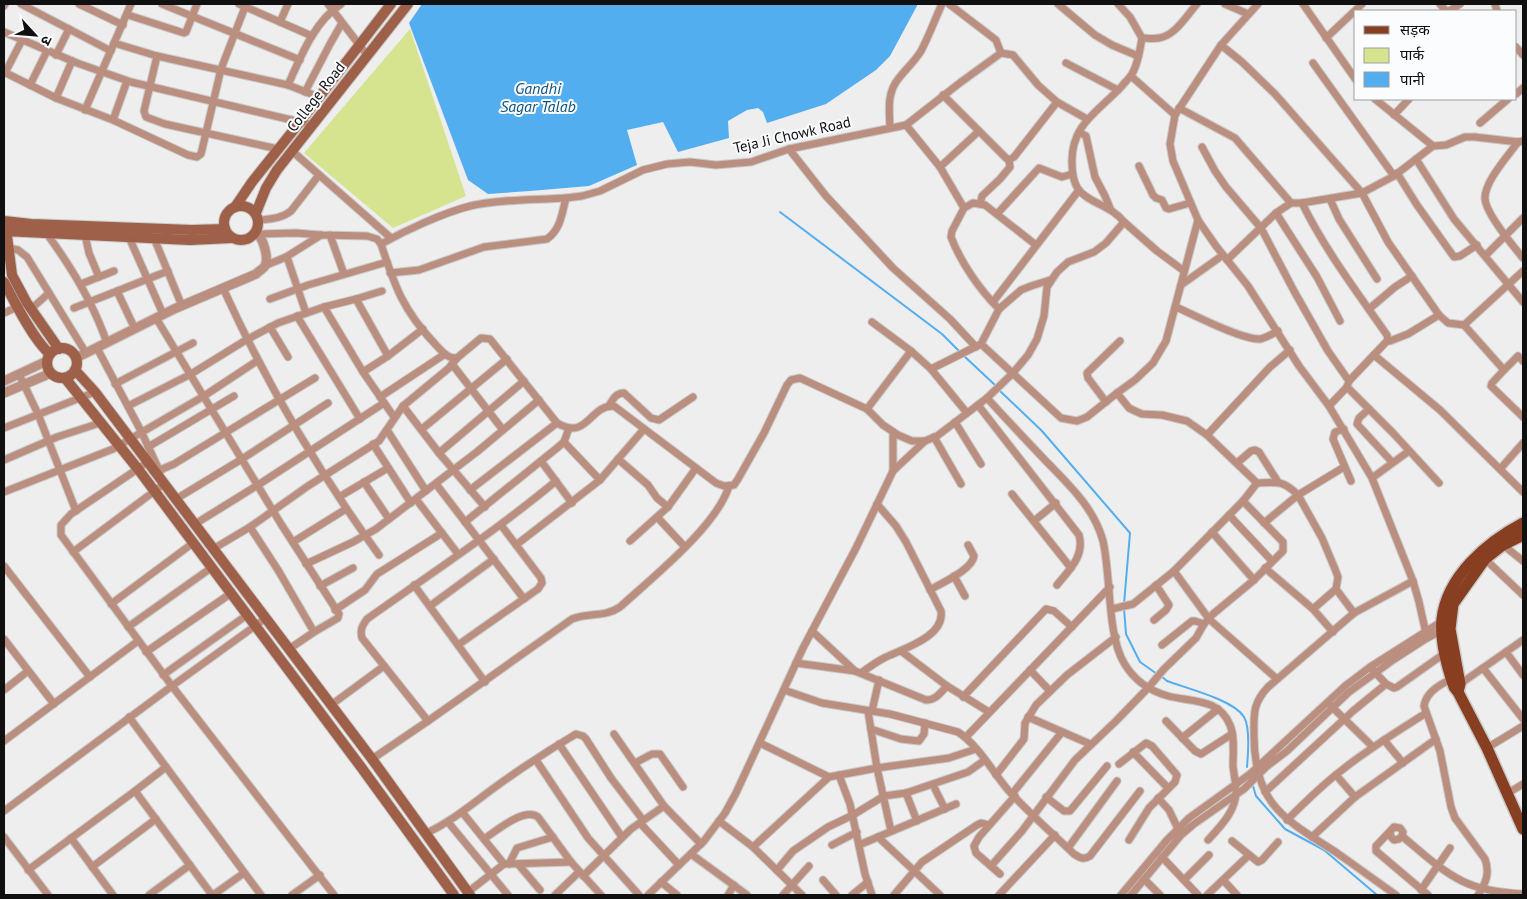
<svg xmlns="http://www.w3.org/2000/svg" width="1527" height="899" font-family="'PT Sans','Noto Sans Devanagari',sans-serif">
<rect width="100%" height="100%" fill="#eeeeef"/>
<path fill="#d6e38f" d="M410 29 466 196 393 228 304 153Z"/>
<path fill="#53aef0" d="M422 4H918L890 56 876 70 826 104 767 123 763 112 758 108 747 110 728 121 729 138 678 152 663 122 627 130 637 165 589 186 530 191 488 194 468 180 409 23Z"/>
<g fill="none" stroke-linecap="round" stroke-linejoin="round">
<g stroke="#53aef0" stroke-width="2">
<path d="M780 212 942 334 960 352"/>
<path d="M963 355 996 386"/>
<path d="M999 390 1042 431 1130 533 1124 604"/>
<path d="M1124 608 1126 634 1140 662 1157 674"/>
<path d="M1161 676 1167 681C1186 688 1234 700 1244 717 1250 727 1248 756 1247 767"/>
<path d="M1253 786 1256 796 1285 829 1324 850 1377 895"/>
</g>
<g stroke="#cacacb" stroke-width="9">
<g id="minor">
<path d="M21 4 111 51"/>
<path d="M79 4 123 25"/>
<path d="M162 4 300 60"/>
<path d="M239 4 312 36"/>
<path d="M328 4 367 55"/>
<path d="M949 4 996 40 1001 53"/>
<path d="M1058 4 1095 35 1112 45 1138 56"/>
<path d="M1225 4 1248 14"/>
<path d="M1258 4 1221 45 1175 115 1170 144 1173 161 1198 220 1216 246 1248 286 1299 366 1329 406 1372 478 1413 581 1419 602 1427 638"/>
<path d="M1303 4 1356 80"/>
<path d="M1440 4 1446 11"/>
<path d="M1495 4 1497 11"/>
<path d="M4 6 5 4"/>
<path d="M1449 11 1460 4"/>
<path d="M128 15 184 33 186 32 197 4"/>
<path d="M280 22 288 4"/>
<path d="M4 32 77 63 131 82 313 125"/>
<path d="M1142 38C1147 38 1154 39 1159 38 1175 36 1187 15 1197 4"/>
<path d="M1326 38 1362 4"/>
<path d="M114 43 157 56 288 85 319 97"/>
<path d="M1221 45 1242 62 1275 94 1362 193 1388 242 1439 315 1448 323 1464 325"/>
<path d="M1516 47 1523 55"/>
<path d="M56 55 69 29"/>
<path d="M157 56 144 111 146 117 165 124 278 149"/>
<path d="M1066 63 1118 90"/>
<path d="M1313 63 1394 176"/>
<path d="M4 72 56 98 113 120 188 155 197 157 201 154 221 69 245 7"/>
<path d="M5 73 22 40"/>
<path d="M1131 76 1175 115"/>
<path d="M30 85 47 51"/>
<path d="M288 85C301 56 314 22 341 4"/>
<path d="M305 92 330 44 342 23"/>
<path d="M1516 94 1523 88"/>
<path d="M943 95 1006 158 1009 160 1014 157 1057 102"/>
<path d="M56 98 72 61"/>
<path d="M1375 99 1433 146"/>
<path d="M1179 108 1235 138 1291 203"/>
<path d="M85 110 131 4"/>
<path d="M1394 115 1409 99"/>
<path d="M113 120 127 81"/>
<path d="M1480 123 1508 99"/>
<path d="M906 125 940 167 964 208 952 231 951 237C961 263 980 290 999 309L1021 290 1031 286 1050 280"/>
<path d="M890 127C889 109 887 92 899 78 906 69 915 61 921 51 929 36 935 19 942 4"/>
<path d="M1079 132 1086 136 1095 177 1105 196 1110 208"/>
<path d="M1518 142C1508 156 1484 182 1485 199 1486 214 1513 246 1523 258"/>
<path d="M1202 147 1215 171 1226 187 1261 228 1294 291 1328 351 1349 381"/>
<path d="M789 149 826 196 893 268 950 319 976 347"/>
<path d="M292 151 391 238"/>
<path d="M1416 159 1454 219 1523 302"/>
<path d="M1139 166 1153 195 1156 198 1162 200 1166 208 1169 209 1190 203"/>
<path d="M940 167 979 131"/>
<path d="M1397 173 1417 205 1454 257 1460 256 1477 245"/>
<path d="M1330 199 1339 219 1377 279"/>
<path d="M1302 203C1325 250 1357 292 1387 335L1388 340 1349 381 1347 387 1329 406"/>
<path d="M980 204 982 196 1000 179 1010 167 1009 160"/>
<path d="M964 208 973 203 985 205 1036 245"/>
<path d="M1276 213 1317 277 1340 321"/>
<path d="M997 214 1039 168 1062 177 1072 174"/>
<path d="M259 220C270 219 281 219 291 211L319 175"/>
<path d="M1124 222 1157 251 1184 271"/>
<path d="M47 234C72 268 93 302 107 343"/>
<path d="M259 234 296 233 321 235 367 236 377 239 381 244C395 287 403 310 435 344 441 350 447 359 457 358L481 338 490 339 557 423C588 441 589 405 614 406L716 483 724 486 734 485 738 479 764 433 787 385 791 380 800 378 867 409 883 425 898 435 912 441H925L937 436 987 398 1012 374 1028 355 1037 339 1044 316 1047 287 1057 272 1068 262 1094 252 1106 243 1124 222C1111 205 1088 203 1078 189 1073 181 1072 172 1072 163 1071 124 1098 112 1122 86 1125 82 1129 79 1132 74 1138 64 1140 50 1142 38L1130 17 1118 4"/>
<path d="M85 235 89 253 99 277"/>
<path d="M128 235 163 314"/>
<path d="M330 235 344 274"/>
<path d="M154 238 182 306"/>
<path d="M381 244C406 230 443 213 470 206 501 199 535 200 566 198"/>
<path d="M9 248 18 250 27 257 86 353"/>
<path d="M1486 255 1523 218"/>
<path d="M287 257 306 313"/>
<path d="M1227 260 1276 213 1291 203H1302L1362 193 1394 176 1433 146 1446 145 1465 137H1475L1518 142 1523 141"/>
<path d="M264 266 286 257 321 235"/>
<path d="M1523 271 1464 325 1504 370 1518 356 1523 361"/>
<path d="M390 273 419 270 484 247 547 239C561 229 562 213 566 198L582 196 600 191 643 170 667 164 690 162 716 165 751 162 789 149 906 125 961 82 1001 53 1013 55 1038 85 1057 102 1087 119"/>
<path d="M81 284 114 271"/>
<path d="M1181 285 1223 255"/>
<path d="M223 288C266 383 318 471 379 555"/>
<path d="M117 291 135 329"/>
<path d="M270 299 308 285 387 262"/>
<path d="M356 299 382 291"/>
<path d="M993 302 1079 190"/>
<path d="M324 307 363 372 394 417"/>
<path d="M1176 307C1194 315 1242 340 1260 339 1266 338 1272 334 1278 331"/>
<path d="M74 308 168 271"/>
<path d="M31 309 49 293"/>
<path d="M1369 309 1395 287 1412 276"/>
<path d="M4 313 17 307"/>
<path d="M297 316 360 419"/>
<path d="M156 318 281 524 339 614 338 618 314 632 289 649"/>
<path d="M872 322 911 351"/>
<path d="M270 327 288 357"/>
<path d="M1388 340 1390 341 1408 334 1439 315"/>
<path d="M981 344 1061 418 1077 421 1087 417 1117 393 1129 408 1135 411 1142 414 1162 415 1187 421 1207 435"/>
<path d="M97 348 141 431 160 472"/>
<path d="M1374 355 1440 410 1523 492"/>
<path d="M452 364 503 430"/>
<path d="M931 369 967 413"/>
<path d="M1504 370 1492 383 1491 386 1523 417"/>
<path d="M363 372 388 356 423 329"/>
<path d="M19 374 38 414 76 511"/>
<path d="M115 384 193 343"/>
<path d="M1347 387 1393 433 1439 483"/>
<path d="M1117 393 1135 380 1153 363 1166 341 1198 220"/>
<path d="M380 397 445 354"/>
<path d="M987 398C1006 419 1025 439 1044 459 1067 483 1094 507 1103 541 1111 575 1107 635 1124 663 1134 680 1150 691 1168 696 1191 702 1219 698 1230 725 1235 737 1233 753 1233 766 1234 775 1236 783 1236 792 1236 811 1220 827 1208 840"/>
<path d="M1106 402 1088 378 1087 373 1120 341"/>
<path d="M978 405 1079 535C1085 556 1069 570 1057 585"/>
<path d="M128 406 191 374 246 340 278 323 324 307 356 299 388 356"/>
<path d="M403 406 439 453 485 507"/>
<path d="M609 406C613 399 616 393 624 393L651 418 659 420 693 397"/>
<path d="M867 409 911 351 931 369 981 344 999 309"/>
<path d="M1369 409 1359 418 1357 424 1392 462"/>
<path d="M955 422 981 464"/>
<path d="M4 428 95 392"/>
<path d="M422 429 507 359"/>
<path d="M1344 429 1335 432 1333 439 1351 481"/>
<path d="M387 430 426 491"/>
<path d="M934 437 961 484"/>
<path d="M564 442 600 480"/>
<path d="M373 444 411 503"/>
<path d="M148 447 234 396"/>
<path d="M439 453 524 381"/>
<path d="M618 459 648 485 657 498 668 507"/>
<path d="M4 460 57 437 100 423"/>
<path d="M541 461 572 503"/>
<path d="M1237 463 1251 451 1255 450 1259 452 1278 482"/>
<path d="M142 466 71 514 61 525V535L172 686 334 895"/>
<path d="M1501 468 1523 443"/>
<path d="M160 470 174 464 315 378"/>
<path d="M893 471V432"/>
<path d="M1372 478 1409 451"/>
<path d="M364 482 389 519"/>
<path d="M1257 483C1277 482 1283 480 1298 495L1344 467"/>
<path d="M436 484 524 599"/>
<path d="M470 490 557 423"/>
<path d="M4 492 113 449 204 396 257 361"/>
<path d="M1012 494 1071 568"/>
<path d="M339 497 388 468"/>
<path d="M176 499 242 459 328 403"/>
<path d="M416 499 458 554"/>
<path d="M1229 515 1272 561"/>
<path d="M658 518 685 547"/>
<path d="M1034 521 1056 503"/>
<path d="M465 522 557 448 564 442 569 428"/>
<path d="M1264 523 1298 495 1322 538 1335 569 1338 577 1336 589 1354 613"/>
<path d="M195 524 258 485 384 403"/>
<path d="M250 527 278 570 314 632"/>
<path d="M1212 532 1254 580"/>
<path d="M630 541 668 507 696 468"/>
<path d="M293 542 346 509"/>
<path d="M516 545 600 480 644 429"/>
<path d="M1503 545 1523 561"/>
<path d="M213 549 250 527 308 486 379 441 403 406 449 368 457 358"/>
<path d="M73 552 164 484"/>
<path d="M1485 559 1523 595"/>
<path d="M306 564 353 542 376 529 478 451 539 400"/>
<path d="M4 566 90 677"/>
<path d="M1265 568 1313 609 1333 632"/>
<path d="M1174 571 1209 619 1277 679"/>
<path d="M954 576 965 596"/>
<path d="M414 585 485 682"/>
<path d="M320 586 353 568"/>
<path d="M930 590C941 583 972 570 974 556L968 545"/>
<path d="M111 604 193 543"/>
<path d="M430 606 494 559"/>
<path d="M1112 609 1133 604 1174 571 1243 501"/>
<path d="M1313 609 1336 589"/>
<path d="M335 610 365 590 377 574 442 533"/>
<path d="M1154 620 1166 610 1169 605 1156 585"/>
<path d="M128 627 211 568"/>
<path d="M812 631 855 671"/>
<path d="M4 639 54 704"/>
<path d="M458 645 538 589 542 583 541 578 501 525"/>
<path d="M1162 645 1192 621H1195L1204 624"/>
<path d="M901 651 947 686 989 712"/>
<path d="M146 652 230 594"/>
<path d="M1506 652 1523 675"/>
<path d="M796 663 855 671 926 700C936 700 940 693 947 686"/>
<path d="M1483 668 1523 719"/>
<path d="M1372 669 1386 684 1394 688 1397 687 1445 653"/>
<path d="M1030 670 1050 691"/>
<path d="M861 673C868 668 876 662 884 658 902 649 945 637 941 611L906 542 896 526 877 504"/>
<path d="M163 675 247 615"/>
<path d="M1454 678C1442 683 1426 692 1424 706L1440 751 1451 807 1455 818 1485 859C1490 873 1486 883 1478 895"/>
<path d="M1460 684 1523 640"/>
<path d="M4 690 28 671"/>
<path d="M784 690 822 703 890 714 958 732C979 746 992 771 1008 790 1029 813 1052 833 1074 854 1080 858 1084 860 1090 856L1140 791"/>
<path d="M963 697 1046 609 1054 611 1072 627"/>
<path d="M1329 704 1373 747"/>
<path d="M331 705 384 666"/>
<path d="M868 711 877 768 891 831"/>
<path d="M872 711 879 680"/>
<path d="M129 717 261 895"/>
<path d="M1028 717 1090 744"/>
<path d="M428 721 362 638C360 630 362 626 367 619 430 574 496 531 556 481"/>
<path d="M1166 721 1195 751 1201 754 1232 734"/>
<path d="M871 729 901 739 919 741 924 734 925 723"/>
<path d="M614 734 664 806 701 844"/>
<path d="M966 737 1110 587"/>
<path d="M1182 738 1218 709"/>
<path d="M1384 740 1403 763"/>
<path d="M4 741 138 641"/>
<path d="M760 743 829 777"/>
<path d="M559 744 622 837"/>
<path d="M1487 748 1523 726"/>
<path d="M1133 752 1168 788"/>
<path d="M372 759 428 721 572 619C590 612 604 618 620 607 652 578 717 526 729 486"/>
<path d="M536 760 588 838 639 895"/>
<path d="M635 763 652 754H660L683 787"/>
<path d="M1119 764 1146 743 1152 746 1177 775 1175 782 1149 808 1129 840"/>
<path d="M839 775 850 804 865 874 872 895"/>
<path d="M996 775 1024 739 1025 723 1036 705 1067 675 1116 637"/>
<path d="M1336 775 1355 797"/>
<path d="M935 789 945 809"/>
<path d="M135 791 212 895"/>
<path d="M1265 792 1353 711 1386 684"/>
<path d="M906 793 917 821"/>
<path d="M1508 793 1523 784"/>
<path d="M1012 794 1062 732"/>
<path d="M1046 797 1064 811H1070L1107 766"/>
<path d="M1158 798 1169 810 1179 831"/>
<path d="M4 811 172 686 266 618"/>
<path d="M462 812 504 864"/>
<path d="M1287 820C1305 802 1322 785 1342 770 1368 749 1398 731 1426 713"/>
<path d="M719 821 753 847 802 895"/>
<path d="M448 822 508 895"/>
<path d="M640 823 679 865"/>
<path d="M1390 832 1391 837 1394 840 1399 839 1402 836"/>
<path d="M427 833C454 820 473 803 498 785 523 767 549 750 576 734L583 736 586 739 611 778 643 820"/>
<path d="M4 837 48 895"/>
<path d="M878 837 940 895"/>
<path d="M1312 837 1355 797 1436 739"/>
<path d="M71 838 113 895"/>
<path d="M484 839C496 831 524 807 538 817L571 862 601 895"/>
<path d="M1232 841 1258 862 1262 860 1278 842"/>
<path d="M832 845 857 832"/>
<path d="M859 845 956 804"/>
<path d="M753 847 829 777 877 768 949 758 976 749"/>
<path d="M1068 848 1117 781"/>
<path d="M691 854 747 895"/>
<path d="M1162 857 1198 895"/>
<path d="M509 864 517 848 553 837"/>
<path d="M518 864 540 890"/>
<path d="M991 866 1022 831 1075 760 1116 721 1148 688 1164 669 1196 638 1204 624 1213 614 1254 580 1283 551V542L1243 501 1257 483 1207 435 1270 367 1290 350"/>
<path d="M92 867 156 819"/>
<path d="M28 870 135 791 166 767"/>
<path d="M777 870 793 851 828 827 853 815 884 796 906 793 968 772 985 760"/>
<path d="M1000 874 976 853 974 846 979 837 1015 796"/>
<path d="M583 876 631 829 664 806"/>
<path d="M1144 879 1160 895"/>
<path d="M823 880 836 895"/>
<path d="M1184 880 1209 855"/>
<path d="M1224 881 1237 895"/>
<path d="M661 882 677 895"/>
<path d="M1421 890 1450 848"/>
<path d="M468 892 504 864 571 862"/>
<path d="M149 895 190 865"/>
<path d="M213 895 244 873"/>
<path d="M292 895 320 875"/>
<path d="M555 895 579 872"/>
<path d="M648 895 704 841 725 813 736 793 803 648 856 548 893 471 925 441"/>
<path d="M728 895 734 885"/>
<path d="M783 895 809 866"/>
<path d="M852 895 868 882"/>
<path d="M894 895 922 862 977 825 981 823 989 825"/>
<path d="M999 895 1055 835"/>
<path d="M1121 895 1167 840 1189 818 1250 774 1345 686 1370 667 1444 620"/>
<path d="M1131 895 1181 835 1194 824 1244 789 1266 767 1287 751 1349 692 1393 660 1427 638 1443 630"/>
<path d="M1207 895 1249 855"/>
<path d="M1396 895C1376 881 1357 867 1337 853 1285 819 1255 806 1254 737 1254 715 1252 704 1268 687L1354 613 1413 581"/>
<path d="M1428 895 1376 851V846L1394 827 1400 828 1403 832 1402 836C1421 852 1440 870 1462 881 1480 890 1504 893 1523 894"/>
</g>
</g>
<g stroke="#cacacb" stroke-width="11">
<g id="tertiary">
<path d="M76 358 174 309 256 274C259 271 263 269 265 266 269 257 263 238 256 232"/>
<path d="M4 381 47 361"/>
<path d="M4 393 51 373"/>
</g>
</g>
<g stroke="#cacacb" stroke-width="12">
<g id="secondary">
<circle cx="241" cy="223" r="17"/>
<path d="M235 207 252 182 300 122 391 4"/>
<path d="M256 213 266 188 277 170 408 4"/>
<path d="M4 221 31 224 192 230 225 229"/>
<path d="M6 228 12 275 27 303 59 349"/>
<path d="M4 231 190 240 232 238"/>
<path d="M4 282C14 301 34 341 50 354"/>
<circle cx="62" cy="363" r="15"/>
<path d="M75 370 95 392 372 759 470 895"/>
<path d="M65 378 138 469 361 767 454 895"/>
</g>
</g>
<g stroke="#cacacb" stroke-width="14">
<g id="primary">
<path d="M1523 523C1487 542 1447 576 1442 619 1440 640 1447 667 1454 687L1458 692 1487 748 1523 829"/>
<path d="M1458 692 1460 684 1450 629 1453 604 1485 559 1503 545 1523 535"/>
</g>
</g>
<use href="#minor" stroke="#bb8f7f" stroke-width="7"/>
<use href="#tertiary" stroke="#bb8f7f" stroke-width="9"/>
<use href="#secondary" stroke="#9e6049" stroke-width="10"/>
<use href="#primary" stroke="#883e20" stroke-width="11"/>
</g>
<g text-anchor="middle" stroke-width="4" stroke-linejoin="round" paint-order="stroke">
<g font-size="15" fill="#101011" stroke="#fbfcfd">
<text transform="translate(316 97) rotate(-52)" y="5">College Road</text>
<text transform="translate(792 135) rotate(-13)" y="5">Teja Ji Chowk Road</text>
</g>
<g font-size="16" font-style="italic" fill="#0e537e" stroke="#fbfcfd">
<text x="538" y="94">Gandhi<tspan x="538" dy="18">Sagar Talab</tspan></text>
</g>
</g>
<rect width="1527" height="899" fill="none" stroke="#101011" stroke-width="10"/>
<rect x="1354" y="10" width="162" height="90" fill="#fbfcfd" stroke="#9d9e9f"/>
<rect x="1364" y="26" width="25" height="8" fill="#883e20" stroke="#9d9e9f"/>
<text x="1400" y="35" font-size="15" fill="#101011">सड़क</text>
<rect x="1364" y="48" width="25" height="15" fill="#d6e38f" stroke="#9d9e9f"/>
<text x="1400" y="60" font-size="15" fill="#101011">पार्क</text>
<rect x="1364" y="72" width="25" height="15" fill="#53aef0" stroke="#9d9e9f"/>
<text x="1400" y="85" font-size="15" fill="#101011">पानी</text>
<g transform="translate(35 35) rotate(116)" stroke="#fbfcfd" stroke-width="4" paint-order="stroke">
<path d="M0-4L9 19L0 12L-9 19Z" fill="#101011"/>
<text y="-8" font-size="14" font-weight="bold" text-anchor="middle" fill="#101011">उ</text>
</g>
</svg>
